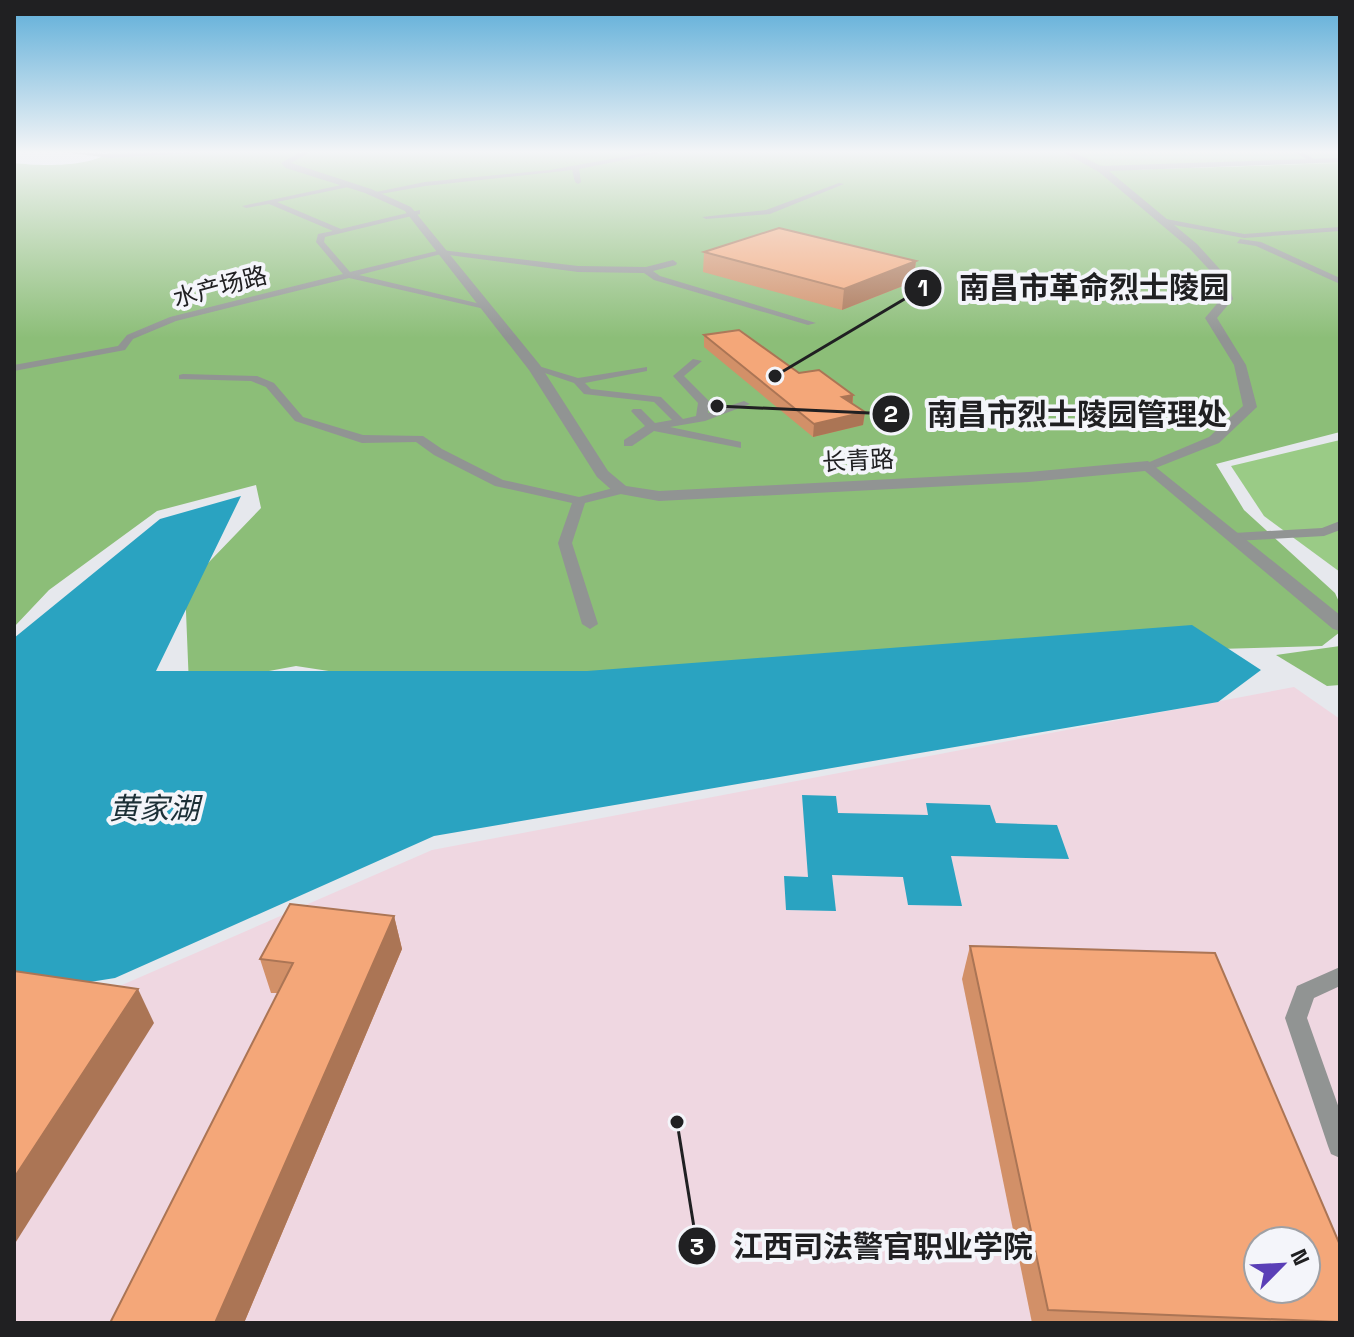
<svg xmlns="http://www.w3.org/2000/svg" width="1354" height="1337" font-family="'Space Grotesk','Noto Sans SC',sans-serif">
<rect width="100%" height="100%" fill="#e6e8ed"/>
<path fill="#efd7e1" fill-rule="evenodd" d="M1294 687 1340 719V1323H14V1004L122 985 432 850ZM1258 1241H1306V1289H1258Z"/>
<g fill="#9acb86">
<path d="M1059 151H1340V163L1096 170Z"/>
<path d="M1340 440V572L1264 516 1231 466Z"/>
</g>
<g fill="#8cbe78">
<path d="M111 151H1080L1097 164 1124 170 1340 163V432L1216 464 1244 510 1335 593 1340 604V632L1322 646 1146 651 525 701 296 666 189 686 185 587 261 508 256 485 157 511 49 590 14 627V163C39 166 91 168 111 151Z"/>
<path d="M1340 646V685L1327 686 1276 655Z"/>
</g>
<g fill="#2aa3c1">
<path d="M241 496 156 671H587L1192 625 1261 670 1218 702 434 836 115 978 14 994V638L160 519Z"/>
<path d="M802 795 836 796 838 813 928 815 926 803 990 805 996 823 1057 825 1069 859 951 856 962 906 908 905 903 877 832 875 836 911 786 910 784 876 808 877Z"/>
</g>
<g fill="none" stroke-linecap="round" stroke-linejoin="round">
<g fill="#919493" fill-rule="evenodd">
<path d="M55 151 110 154 232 151 110 158Z"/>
<path d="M655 151H669L579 169 581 182 578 184 575 182 572 170 425 186 375 195 371 193 425 182 550 170Z"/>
<path d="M1293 151H1301L1317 161 1312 162Z"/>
<path d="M351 183 353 186 277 202 341 229 420 210V214L325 237 324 242 350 272 441 250 578 266 646 267 673 260 677 263 676 265 653 271 660 276 816 323 808 325 654 280 644 273 578 272 441 254 359 275 489 306V310L349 278 176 321 133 339 125 350 14 371V365L118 346 127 335 170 317 343 274 316 242 318 234 333 231 269 204 246 208 242 206Z"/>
<path d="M839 183 844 184 770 214 706 219 702 217 766 210Z"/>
<path d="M1161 218 1244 234 1340 227V231L1244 238 1158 222Z"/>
<path d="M1240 239 1261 242 1340 278V284L1256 246 1237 243Z"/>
<path d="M693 359 702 361 684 376 710 402 708 413 744 401 750 404 705 421 670 427 741 442V448L654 431 632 446H624V440L645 426 631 411 633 409H641L655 423 672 420 654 402 584 394 574 383 530 368 535 365 578 378 647 367V371L585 383 591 389 661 397 683 419 696 416 698 403 673 376Z"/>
<path d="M183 374 257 376 274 383 303 417 363 435 423 436 442 449 503 480 579 497 621 486 625 487V493L585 503 572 543 598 624 590 629 582 624 558 543 572 503 495 486 434 455 416 442 362 443 295 421 266 387 251 381 179 379V375Z"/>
<path d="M1340 521V530L1324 536 1234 541 1227 537 1234 533 1322 528Z"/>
<path d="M1340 967V986L1314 998 1307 1018 1340 1111V1158L1331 1154 1328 1146 1285 1018 1297 986Z"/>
</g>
<path fill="#919493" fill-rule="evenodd" d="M1061 151H1071L1101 166 1340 158V162L1109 171 1197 244 1226 276 1233 299 1217 318 1246 365 1257 407 1219 443 1153 469H1143L1140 466 1209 437 1243 406 1234 365 1205 318 1221 299 1216 277 1189 248 1099 172Z"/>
<path fill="#919493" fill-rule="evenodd" d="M302 151H312L291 163 371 189 411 207 540 365 608 471 626 486 659 491 1029 472 1148 461 1340 615V631L1333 629 1145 471 1029 482 659 501 615 493 597 477 529 370 405 211 365 193 286 168 281 163Z"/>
</g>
<g fill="#d29068">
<path d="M704 252 916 261 913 282 842 310 703 272Z"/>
<path d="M704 335 853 395V404L865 412 863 425 813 437 704 347Z"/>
<path d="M394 916 402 949 244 1323H110L278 993H271L260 959Z"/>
<path d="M970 946 1340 1245V1323H1032L962 979Z"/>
</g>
<g fill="#ab7555">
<path d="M916 261 913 282 842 310 844 289Z"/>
<path d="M853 395 852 408 842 397Z"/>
<path d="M865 412 863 425 813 437 814 424Z"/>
<path d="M394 916 402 949 244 1323H215Z"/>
<path d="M138 989 154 1023 14 1245V1178Z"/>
</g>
<g fill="#f4a779" stroke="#ab7555" stroke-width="2" fill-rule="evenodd">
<path d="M779 228 916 261 844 289 704 252Z"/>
<path d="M739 330 799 373 819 370 853 395 842 397 865 412 814 424 704 335Z"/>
<path d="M290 904 394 916 215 1323H110L293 963 260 959Z"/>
<path d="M970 946 1215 953 1340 1245V1322L1048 1310ZM1258 1241H1306V1289H1258Z"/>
<path d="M14 971 138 989 14 1178Z"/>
</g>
<linearGradient id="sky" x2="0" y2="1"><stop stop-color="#5cadd8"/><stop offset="0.45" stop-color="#f4f5f7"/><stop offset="1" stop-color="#f4f5f7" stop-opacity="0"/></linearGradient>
<rect width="1354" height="338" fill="url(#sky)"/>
<g text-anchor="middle" stroke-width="8" stroke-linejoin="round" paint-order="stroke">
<g font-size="24" fill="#202022" stroke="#f4f5fa">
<text transform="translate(220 287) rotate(-15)" y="8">水产场路</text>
<text transform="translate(858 461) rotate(-3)" y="8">长青路</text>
</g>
<g font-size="30" font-style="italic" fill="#1c2f36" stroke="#f4f5fa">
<text x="154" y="819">黄家湖</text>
</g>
</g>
<path fill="none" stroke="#202022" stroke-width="3" d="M775 376L923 288M717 406L891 414M677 1122L697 1246"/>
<g fill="#202022" stroke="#f4f5fa" stroke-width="3">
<circle cx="775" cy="376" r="8"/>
<circle cx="717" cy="406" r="8"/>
<circle cx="677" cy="1122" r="8"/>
<circle cx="923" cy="288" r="20"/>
<circle cx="891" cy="414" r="20"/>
<circle cx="697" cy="1246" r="20"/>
</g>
<g font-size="24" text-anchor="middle" font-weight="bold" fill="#fff">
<text x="923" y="296">1</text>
<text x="891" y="422">2</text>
<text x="697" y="1255">3</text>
</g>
<g font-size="30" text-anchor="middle" font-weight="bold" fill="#202022" stroke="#f4f5fa" stroke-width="8" stroke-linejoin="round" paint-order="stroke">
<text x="1094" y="298">南昌市革命烈士陵园</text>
<text x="1077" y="425">南昌市烈士陵园管理处</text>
<text x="883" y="1257">江西司法警官职业学院</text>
</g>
<rect width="1354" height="1337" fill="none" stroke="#202022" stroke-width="32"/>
<g transform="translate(1282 1265) rotate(66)"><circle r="38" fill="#f4f5fa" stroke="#9fa0a4" stroke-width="2"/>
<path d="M0-6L14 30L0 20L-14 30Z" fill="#5a3fb7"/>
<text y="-12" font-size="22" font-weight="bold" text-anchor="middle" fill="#202022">N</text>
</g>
</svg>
